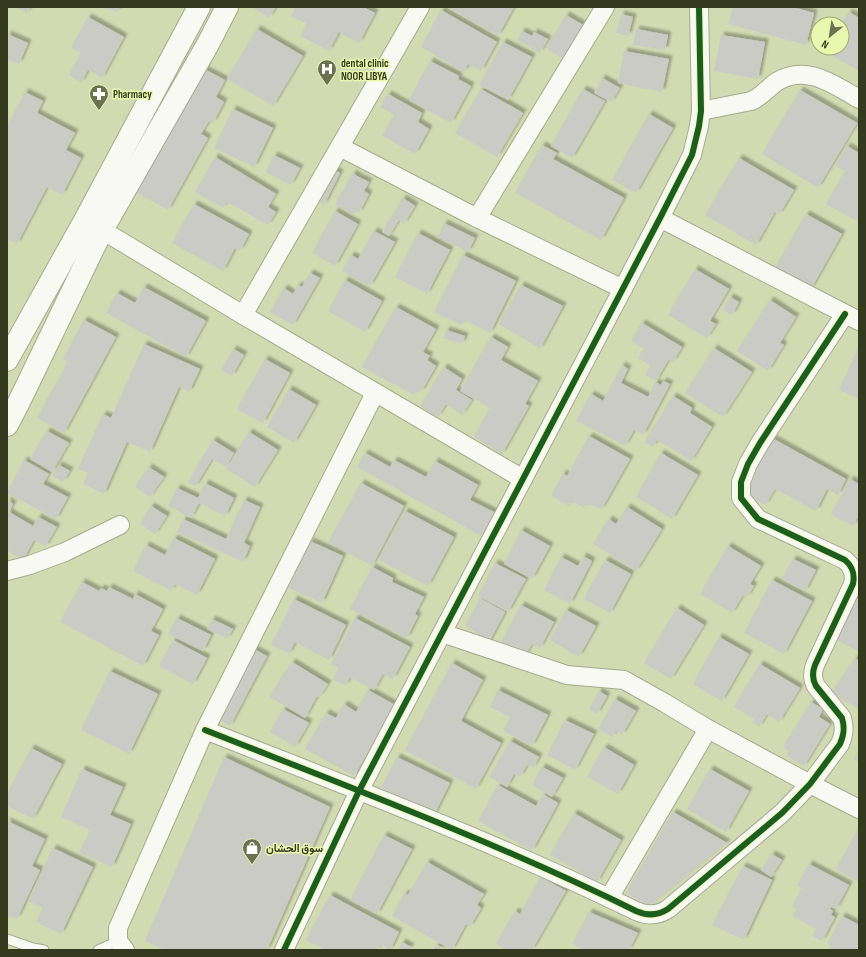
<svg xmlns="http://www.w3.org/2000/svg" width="866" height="957" font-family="'Sofia Sans Condensed',Vazirmatn,sans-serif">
<defs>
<filter id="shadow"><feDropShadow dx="3.5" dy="-3.5" stdDeviation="1" flood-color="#0004"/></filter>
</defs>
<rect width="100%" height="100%" fill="#d2dab2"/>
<g fill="#cbcbc6" filter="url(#shadow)">
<path d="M14 7H30L27 13Z"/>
<path d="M105 7H119L117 12Z"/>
<path d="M252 7H276L269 18Z"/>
<path d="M296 7H363L375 13 359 43 339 32 329 51 300 36 307 24 291 16Z"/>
<path d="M447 7H514L498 36Z"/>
<path d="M733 7H792L814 13 806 45 728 24Z"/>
<path d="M441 10 497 42 481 71 468 64 464 72 421 47Z"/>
<path d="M849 12 859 18V71L825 52 828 48H842L841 24Z"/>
<path d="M621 14 633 17 628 36 616 33Z"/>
<path d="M566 15 583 25 564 59 546 49Z"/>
<path d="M88 17 124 37 102 78 88 70 81 83 69 75 81 53 71 48Z"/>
<path d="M257 29 303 56 273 106 227 79Z"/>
<path d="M636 29 668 35 665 50 633 45Z"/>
<path d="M522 31 532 36 534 32 548 39 540 53 517 40Z"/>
<path d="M7 34 28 43 19 64 7 59Z"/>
<path d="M721 35 765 42 758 79 714 71Z"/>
<path d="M503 42 532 57 508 100 479 85Z"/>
<path d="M624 51 669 59 662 92 618 83Z"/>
<path d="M430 61 459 76 458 79 471 86 451 123 409 100Z"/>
<path d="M204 69 225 80 216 97 224 102 213 123 209 121 201 134 208 138 168 210 135 192Z"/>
<path d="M602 78 620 88 611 102 594 93Z"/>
<path d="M481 89 523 113 497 157 455 133Z"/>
<path d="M583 89 605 101 572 158 551 146Z"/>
<path d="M800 90 857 123 818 188 762 154Z"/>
<path d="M25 92 43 101 37 113 75 133 66 150 81 158 62 195 47 187 17 244 7 239V127Z"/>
<path d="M388 94 422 113 418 122 429 129 415 154 382 136 394 115 380 107Z"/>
<path d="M233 109 273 128 254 167 214 148Z"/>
<path d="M649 114 673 128 636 193 612 180Z"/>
<path d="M542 145 557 153 553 159 624 198 601 240 515 193Z"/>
<path d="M847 146 859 153V216L856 221 826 204 845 171 835 166Z"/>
<path d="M274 155 300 168 291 185 266 172Z"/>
<path d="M215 157 276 194 268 207 276 212 268 225 227 202 223 208 195 192Z"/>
<path d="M739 158 794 190 779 215 775 212 756 245 705 215Z"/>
<path d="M331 168 340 173 324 205 314 199Z"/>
<path d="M353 173 357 176 369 182 364 191 369 194 359 213 356 211 353 215 335 204Z"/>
<path d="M403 198 415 206 404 224 399 220 389 236 382 232Z"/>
<path d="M194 204 249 234 240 251 235 248 223 271 172 243Z"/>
<path d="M335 211 358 224 335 266 312 253Z"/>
<path d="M806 214 842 234 811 289 775 268Z"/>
<path d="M444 223 475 238 468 252 438 237Z"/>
<path d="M374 231 395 242 370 286 342 271 351 255 358 259Z"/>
<path d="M418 233 450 250 427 294 395 277Z"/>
<path d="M463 255 516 281 490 333 464 320 461 325 434 312Z"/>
<path d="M695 269 729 289 710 321 716 324 707 338 668 315Z"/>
<path d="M310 273 320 278 293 325 270 312 284 288 293 294 298 285 302 287Z"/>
<path d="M345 280 382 301 365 332 328 311Z"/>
<path d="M521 285 563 306 540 349 499 324Z"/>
<path d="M144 287 206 321 186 357 106 313 117 293 135 303Z"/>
<path d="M730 297 739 302 732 315 723 310Z"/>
<path d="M770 300 796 317 780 343 784 345 768 371 737 351Z"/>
<path d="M396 307 436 329 423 352 430 356 427 360 436 366 421 392 417 390 414 395 362 367Z"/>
<path d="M84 320 116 337 64 433 37 418 68 362 63 359Z"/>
<path d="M642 323 682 347 673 362 669 359 656 381 645 375 650 366 638 358 644 349 631 341Z"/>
<path d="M446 330 465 336 462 344 443 338Z"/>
<path d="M491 337 508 347 501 360 538 381 525 404 529 406 502 454 474 437 490 408 460 391Z"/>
<path d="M144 344 200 369 189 392 179 387 150 452 127 442 104 494 83 484 88 473 78 469 103 414 111 418Z"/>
<path d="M859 346V399L839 390Z"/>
<path d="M714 348 752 372 723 417 685 393Z"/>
<path d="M233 349 244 355 232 376 221 370Z"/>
<path d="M265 359 290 373 263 423 237 409Z"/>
<path d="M622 365 628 369 621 383 648 397 655 382 661 385 663 381 670 384 643 435 634 430 625 446 576 421 591 394 603 401Z"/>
<path d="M444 367 462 379 456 390 472 400 462 415 446 404 438 417 420 406Z"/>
<path d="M289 389 316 405 294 443 267 427Z"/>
<path d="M673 396 692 408 690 413 712 427 691 461 657 440 653 447 644 442 647 438Z"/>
<path d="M47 431 69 443 52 472 30 459Z"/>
<path d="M249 432 278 450 255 487 226 469Z"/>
<path d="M589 436 630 459 601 510 587 503 584 508 572 501 569 506 551 496 563 473 567 476Z"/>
<path d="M772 438 846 479 838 495 827 489 816 511 775 489 765 505 743 493Z"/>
<path d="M213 440 234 453 226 467 212 459 195 487 188 482Z"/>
<path d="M365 453 390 467 394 460 426 477 435 461 478 485 470 500 498 514 485 538 357 467Z"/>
<path d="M661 453 698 475 672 519 636 497Z"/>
<path d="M24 460 49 474 43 484 68 497 56 519 7 493Z"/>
<path d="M59 465 70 471 63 482 52 476Z"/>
<path d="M149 467 164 477 150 497 135 487Z"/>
<path d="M850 479 859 484V515L853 526 831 514Z"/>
<path d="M205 483 234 498 225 516 199 503 191 518 168 506 177 488 198 498Z"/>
<path d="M361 483 404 506 372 566 328 542Z"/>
<path d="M7 500 13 504 9 512 33 526 38 517 57 527 45 547 34 540 23 560 7 550Z"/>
<path d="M244 500 260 507 244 543 250 546 243 562 177 532 183 519 226 539Z"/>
<path d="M151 506 167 516 155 534 140 524Z"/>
<path d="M627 507 662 529 636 571 593 544 609 519 616 524Z"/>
<path d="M405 511 454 537 428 586 379 560Z"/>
<path d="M521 530 550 546 532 579 504 564Z"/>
<path d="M174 538 215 559 197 595 175 584 171 591 133 571 146 545 165 555Z"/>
<path d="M310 541 343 556 322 603 289 588Z"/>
<path d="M728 546 761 566 750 584 754 586 747 597 743 595 732 613 700 594Z"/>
<path d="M583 556 592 561 570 604 544 590 561 557 578 566Z"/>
<path d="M793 559 816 570 805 591 782 579Z"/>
<path d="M605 560 631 574 610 613 584 599Z"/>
<path d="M495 563 526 579 508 612 478 596Z"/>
<path d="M372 567 393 578 392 582 424 597 415 614 418 616 407 638 350 609Z"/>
<path d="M772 580 812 601 784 654 744 633Z"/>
<path d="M82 582 99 591 101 588 107 591 109 587 133 599 135 594 163 609 151 631 159 635 143 666 60 622Z"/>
<path d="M854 597 859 600V652L832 637Z"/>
<path d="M480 598 505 612 487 646 475 640 479 634 465 626Z"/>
<path d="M294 599 346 625 329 660 295 642 289 654 271 645Z"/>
<path d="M521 605 554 622 540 648 532 644 524 657 500 644Z"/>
<path d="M677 608 704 625 671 679 644 663Z"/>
<path d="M566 610 596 626 579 657 550 640Z"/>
<path d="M177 618 211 635 203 651 168 634Z"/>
<path d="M355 618 410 647 393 679 383 674 374 690 350 677 345 686 333 680 338 668 331 664Z"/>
<path d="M212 619 233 629 227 639 207 629Z"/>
<path d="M719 637 749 654 722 701 693 684Z"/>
<path d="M173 640 207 658 193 684 159 666Z"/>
<path d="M252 648 267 656 230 726 215 718Z"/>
<path d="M855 658 859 661V710L832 692Z"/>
<path d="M292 662 328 684 319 697 317 696 305 718 270 697 282 676 294 683 283 676Z"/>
<path d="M452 663 483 680 461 721 501 743 476 789 405 750Z"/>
<path d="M760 664 800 688 779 722 767 714 759 727 752 722 754 719 734 707Z"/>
<path d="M110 671 158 694 129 754 81 730Z"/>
<path d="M368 690 395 705 354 776 305 749 326 713 336 718 344 704 356 712Z"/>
<path d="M498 690 548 715 532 746 503 731 510 717 490 707Z"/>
<path d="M599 691 607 696 597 714 589 709Z"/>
<path d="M615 699 636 711 622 735 616 731 612 737 598 729Z"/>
<path d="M811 702 823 709 819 717 830 724 804 766 787 756 789 751 783 747Z"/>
<path d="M283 709 309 723 295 747 270 732Z"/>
<path d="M565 720 594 734 575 770 547 755Z"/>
<path d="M510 741 539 757 533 768 527 765 520 777 514 774 507 787 489 777Z"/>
<path d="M604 747 634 765 618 794 587 777Z"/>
<path d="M31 748 62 764 33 819 7 806V794Z"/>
<path d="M859 753V762L853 759Z"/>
<path d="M224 757 330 807 267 950H165L145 941Z"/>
<path d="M397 757 450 783 434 815 381 788Z"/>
<path d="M542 767 563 778 552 797 532 785Z"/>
<path d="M82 769 123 787 110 815 131 824 112 867 79 853 90 830 61 817Z"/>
<path d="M710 769 749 791 726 832 687 809Z"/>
<path d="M498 785 536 806 543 794 558 803 532 851 478 821Z"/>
<path d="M673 812 727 843 649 906 626 893Z"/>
<path d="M574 813 621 840 597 882 550 855Z"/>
<path d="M7 821 45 839 32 866 40 870 17 919 7 915Z"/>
<path d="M858 829H859V882L836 869Z"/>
<path d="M384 835 412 849 377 914 350 900Z"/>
<path d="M53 848 93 867 61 934 36 922 43 908 28 901Z"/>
<path d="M772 854 782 860 771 877 761 870Z"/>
<path d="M427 862 484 894 477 905 481 908 470 927 466 924 452 950 392 916 405 893 408 895Z"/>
<path d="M809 864 849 885 836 909 831 907 830 909 833 911 831 915 835 917 822 941 812 936 816 929 792 916 796 909 792 907 802 888 797 886Z"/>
<path d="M743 866 772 880 744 940 712 925Z"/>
<path d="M541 877 566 891 532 950H505L496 944 515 911 520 914Z"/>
<path d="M330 895 399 932 390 950 380 945 378 950H325L306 940Z"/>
<path d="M589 912 638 933 629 950H584L572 944Z"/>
<path d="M842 916 859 925V941L858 943H859V950H828L830 945 827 944Z"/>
<path d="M402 942 411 947 409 950H398Z"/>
<path d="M437 945 445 950H433Z"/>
</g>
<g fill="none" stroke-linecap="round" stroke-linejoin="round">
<g stroke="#a5ab8c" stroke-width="11">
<g id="service">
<path d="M7 939 33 948 44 950"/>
<path d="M98 950 118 941"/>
</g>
</g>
<g stroke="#a5ab8c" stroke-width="20">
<g id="minor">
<path d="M701 111 751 101C762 97 768 87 778 81 807 64 834 85 859 99"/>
<path d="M340 147 477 218 623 289"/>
<path d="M477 218 605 7"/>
<path d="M660 218 859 321"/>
<path d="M102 230 243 315 523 479"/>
<path d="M243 315 420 7"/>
<path d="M7 571 30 565 65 552 120 525"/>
<path d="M442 633 567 675 624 680 665 703 708 729 810 784 859 809"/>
<path d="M205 730C349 787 496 842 636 911 647 916 657 916 668 909L782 813 810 784 840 744C844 735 845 728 842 718L816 686C812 679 812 673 815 665L853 584C855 574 853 567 845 560L758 519 741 498V482L748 464 760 443 845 314"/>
<path d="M609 898 708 729"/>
<path d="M125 950 118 941V928L205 730 375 393"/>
<path d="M284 950 359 791 660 218 692 155 699 126 701 111 699 7"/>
</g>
</g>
<g stroke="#a5ab8c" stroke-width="24">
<g id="secondary">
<path d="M7 360 84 222 199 7"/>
<path d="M7 425 18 404 102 230 208 44 227 7"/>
</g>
</g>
<use href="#service" stroke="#f8f9f3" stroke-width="9"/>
<use href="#minor" stroke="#f8f9f3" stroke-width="18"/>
<use href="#secondary" stroke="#f8f9f3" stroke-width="22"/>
<g stroke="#eaf7af" stroke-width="8">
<g id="cycleway">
<path d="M205 730C349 787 496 842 636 911 647 916 657 916 668 909L782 813 810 784 840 744C844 735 845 728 842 718L816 686C812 679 812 673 815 665L853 584C855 574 853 567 845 560L758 519 741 498V482L748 464 760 443 845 314"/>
<path d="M284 950 359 791 660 218 692 155 699 126 701 111 699 7"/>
</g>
</g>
<use href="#cycleway" stroke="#1b5e20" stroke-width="6"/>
</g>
<defs>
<g id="hospital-pin" transform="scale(1)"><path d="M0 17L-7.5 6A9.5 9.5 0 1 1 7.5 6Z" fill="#6c7151" stroke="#eaf7af"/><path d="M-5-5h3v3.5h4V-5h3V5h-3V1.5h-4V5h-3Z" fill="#fff"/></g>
<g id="pharmacy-pin" transform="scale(1)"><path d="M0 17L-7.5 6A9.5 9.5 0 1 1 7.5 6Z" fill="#6c7151" stroke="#eaf7af"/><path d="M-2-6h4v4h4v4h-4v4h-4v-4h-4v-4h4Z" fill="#fff"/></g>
<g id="shop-pin" transform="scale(1)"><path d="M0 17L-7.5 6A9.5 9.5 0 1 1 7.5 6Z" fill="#6c7151" stroke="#eaf7af"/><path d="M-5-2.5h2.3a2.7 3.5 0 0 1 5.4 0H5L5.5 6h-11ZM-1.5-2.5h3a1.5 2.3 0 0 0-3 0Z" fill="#fff"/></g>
</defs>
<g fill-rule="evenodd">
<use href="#hospital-pin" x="327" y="69"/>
<use href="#pharmacy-pin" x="99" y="94"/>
<use href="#shop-pin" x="252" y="848"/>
</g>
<g text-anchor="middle" stroke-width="3" stroke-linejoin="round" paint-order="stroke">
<g font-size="11" font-weight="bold" fill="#35391d" stroke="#eaf7af" text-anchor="start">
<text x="341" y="67">dental clinic<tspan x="341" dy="13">NOOR LIBYA</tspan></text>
<text x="113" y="98">Pharmacy</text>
<text x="266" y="852">سوق الحشان</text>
</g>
</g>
<rect width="866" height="957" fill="none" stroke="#35391d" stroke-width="16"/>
<g transform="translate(830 36) rotate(210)"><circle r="19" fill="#eaf7af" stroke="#a2ab75"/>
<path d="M0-3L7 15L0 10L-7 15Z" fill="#6c7151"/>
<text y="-6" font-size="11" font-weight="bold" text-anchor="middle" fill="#35391d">N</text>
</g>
</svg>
